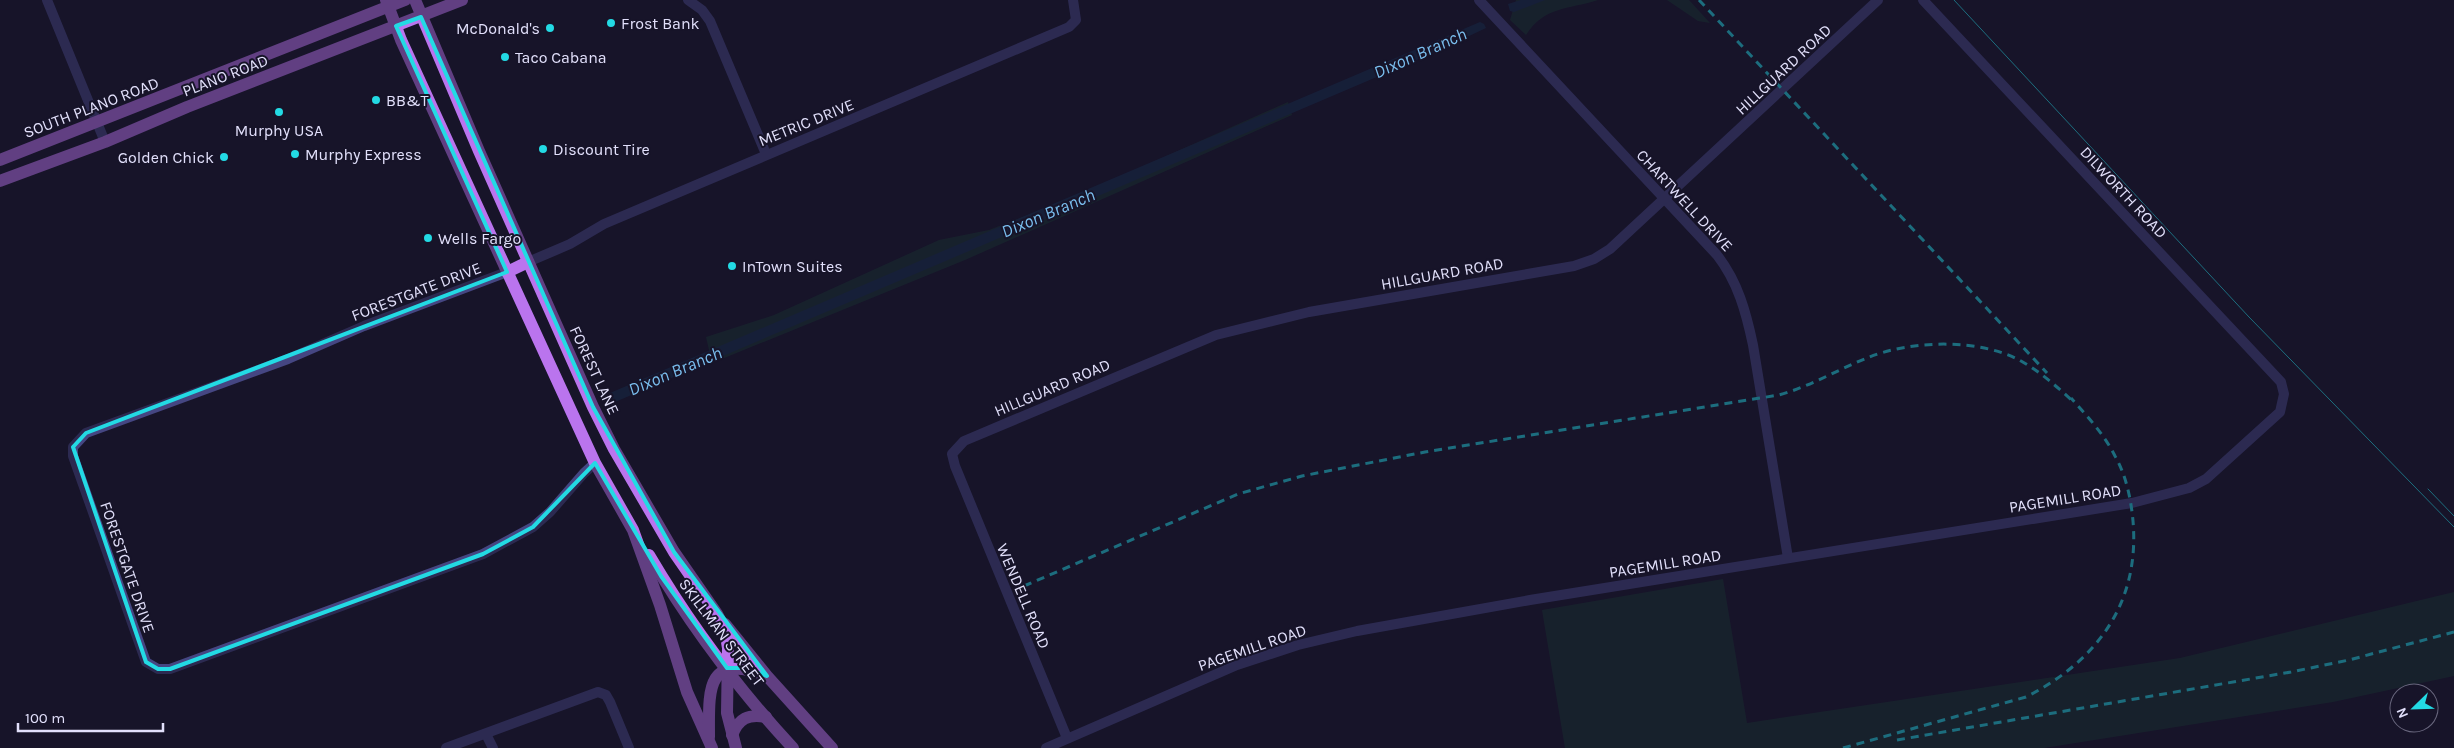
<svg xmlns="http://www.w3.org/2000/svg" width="2454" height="748" font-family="Karla,sans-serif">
<rect width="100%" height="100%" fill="#171429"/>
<g fill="#183230">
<path d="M1516 0H1598C1567 10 1545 6 1526 35L1510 20Z"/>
<path d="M1667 0H1689L1710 23 1698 21Z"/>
<path d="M1288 102 1292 115 965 260 712 363 706 337 774 315 939 240 989 230 1079 195Z"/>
<path d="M1723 579 1747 723 2180 658 2454 592V676L2333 702 2044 748H1565L1542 610Z"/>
</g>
<g fill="#162d4b">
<path d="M1521 0H1545L1514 12 1510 11 1508 4Z"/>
<path d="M1480 22 1484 24 1486 28 1433 53 615 402H610L607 397 610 393Z"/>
</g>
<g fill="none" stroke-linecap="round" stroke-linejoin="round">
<g stroke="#454682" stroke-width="10">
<path d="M47 0 105 142"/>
<path d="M688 0 702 10 710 21 766 154"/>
<path d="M1479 0 1717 255C1738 282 1746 312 1753 345L1788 558"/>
<path d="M528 262 570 244 604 224 1069 27 1076 20 1073 0"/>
<path d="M507 272 364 326 288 359 86 433 73 447V456L146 662 158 669H170L483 554 533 527 550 512 584 473 595 463"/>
<path d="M486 734 493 748"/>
<path d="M1067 738 955 466 952 454 964 441 1216 335 1309 312 1574 266 1594 259 1610 249 1878 0"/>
<path d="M446 748 598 692 606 695 610 702 629 748"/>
<path d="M1046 748 1237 665 1298 645 1357 631 1530 600 2132 503 2189 488 2206 479 2280 412 2284 394 2281 382 1923 0"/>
</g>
<g stroke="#ba74ee" stroke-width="12">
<path d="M386 0 401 40 595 463 633 530 660 605 687 692 712 748"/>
<path d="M415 0 479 151 593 407 614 449 674 552 717 614 725 630 728 648 727 713 736 748"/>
<path d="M0 160 405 0"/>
<path d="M0 181 105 142 187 107 462 0"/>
<path d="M507 272 528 262"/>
<path d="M649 555C689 623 739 690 793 748"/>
<path d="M725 624 767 676 832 748"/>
<path d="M732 735C739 718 748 714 766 717"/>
<path d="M709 737C709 691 705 653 765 675"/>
</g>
<g stroke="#23dae4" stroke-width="1">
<path d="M1954 0 2249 317 2454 527"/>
<path d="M2428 489 2454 516"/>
</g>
<g stroke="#23dae4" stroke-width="3" stroke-dasharray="8 6" stroke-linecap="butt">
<path d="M1699 0 2047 373"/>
<path d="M1024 586 1238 494 1302 476 1425 452 1779 395C1811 386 1837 370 1867 358 1910 340 1980 338 2021 361 2041 372 2058 388 2075 403"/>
<path d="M1897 740 2291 672 2349 660 2454 632"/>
<path d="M1843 748 2026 697C2097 661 2140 603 2133 521 2131 499 2126 475 2115 456 2104 434 2087 416 2071 398"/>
</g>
</g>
<path d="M0 0H2454V748H0ZM421 17 593 407 674 552 767 676 745 668H727L661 576 595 463 533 527 483 554 170 669H158L146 662 73 447 86 433 507 272 396 26Z" fill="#171429" fill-opacity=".55" fill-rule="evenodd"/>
<path fill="none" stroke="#23dae4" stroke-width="4" stroke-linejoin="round" d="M421 17 593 407 674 552 767 676 745 668H727L661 576 595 463 533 527 483 554 170 669H158L146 662 73 447 86 433 507 272 396 26Z"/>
<g fill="#23dae4" stroke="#171429" stroke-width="2">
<circle cx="611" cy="23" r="5"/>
<circle cx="550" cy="28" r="5"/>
<circle cx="505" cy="57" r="5"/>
<circle cx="376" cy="100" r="5"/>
<circle cx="279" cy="112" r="5"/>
<circle cx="543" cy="149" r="5"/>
<circle cx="295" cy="154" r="5"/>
<circle cx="224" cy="157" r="5"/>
<circle cx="428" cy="238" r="5"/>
<circle cx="732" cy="266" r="5"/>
</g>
<g text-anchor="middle" stroke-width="4" stroke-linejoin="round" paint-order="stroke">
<g font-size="16" fill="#e2e0fb" stroke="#171429" text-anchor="start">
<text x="621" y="29">Frost Bank</text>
<text x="540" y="34" text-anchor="end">McDonald's</text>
<text x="515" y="63">Taco Cabana</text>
<text x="386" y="106">BB&amp;T</text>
<text x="279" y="136" text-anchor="middle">Murphy USA</text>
<text x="553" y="155">Discount Tire</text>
<text x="305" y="160">Murphy Express</text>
<text x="214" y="163" text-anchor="end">Golden Chick</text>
<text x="438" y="244">Wells Fargo</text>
<text x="742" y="272">InTown Suites</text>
</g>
<g font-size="16" fill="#e2e0fb" stroke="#171429">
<text transform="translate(1783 69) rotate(-43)" y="6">HILLGUARD ROAD</text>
<text transform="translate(225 75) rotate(-21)" y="6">PLANO ROAD</text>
<text transform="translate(91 107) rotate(-21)" y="6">SOUTH PLANO ROAD</text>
<text transform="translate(806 122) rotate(-22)" y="6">METRIC DRIVE</text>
<text transform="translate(2124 192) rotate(47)" y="6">DILWORTH ROAD</text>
<text transform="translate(1685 200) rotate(47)" y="6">CHARTWELL DRIVE</text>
<text transform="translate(1442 273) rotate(-10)" y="6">HILLGUARD ROAD</text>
<text transform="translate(416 291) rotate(-21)" y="6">FORESTGATE DRIVE</text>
<text transform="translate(595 370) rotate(65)" y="6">FOREST LANE</text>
<text transform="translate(1052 387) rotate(-23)" y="6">HILLGUARD ROAD</text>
<text transform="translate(2065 498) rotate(-9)" y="6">PAGEMILL ROAD</text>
<text transform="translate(1665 563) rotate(-9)" y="6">PAGEMILL ROAD</text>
<text transform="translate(128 567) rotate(71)" y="6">FORESTGATE DRIVE</text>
<text transform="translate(1024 596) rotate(67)" y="6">WENDELL ROAD</text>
<text transform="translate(722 632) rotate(53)" y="6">SKILLMAN STREET</text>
<text transform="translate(1252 647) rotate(-19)" y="6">PAGEMILL ROAD</text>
</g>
<g font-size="18" font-style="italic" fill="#7abeee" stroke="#171429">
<text transform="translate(1420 53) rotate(-24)" y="6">Dixon Branch</text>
<text transform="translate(1048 213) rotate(-23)" y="6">Dixon Branch</text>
<text transform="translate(675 371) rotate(-23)" y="6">Dixon Branch</text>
</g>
</g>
<g transform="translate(2414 708) rotate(247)"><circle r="24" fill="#171429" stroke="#68667d"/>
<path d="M0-4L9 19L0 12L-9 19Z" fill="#23dae4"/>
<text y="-8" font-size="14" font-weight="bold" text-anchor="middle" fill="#e2e0fb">N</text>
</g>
<path d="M18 723v8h145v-8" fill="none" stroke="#e2e0fb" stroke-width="2.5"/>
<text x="25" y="723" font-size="15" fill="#e2e0fb" stroke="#171429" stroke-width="4" paint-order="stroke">100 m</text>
</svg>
